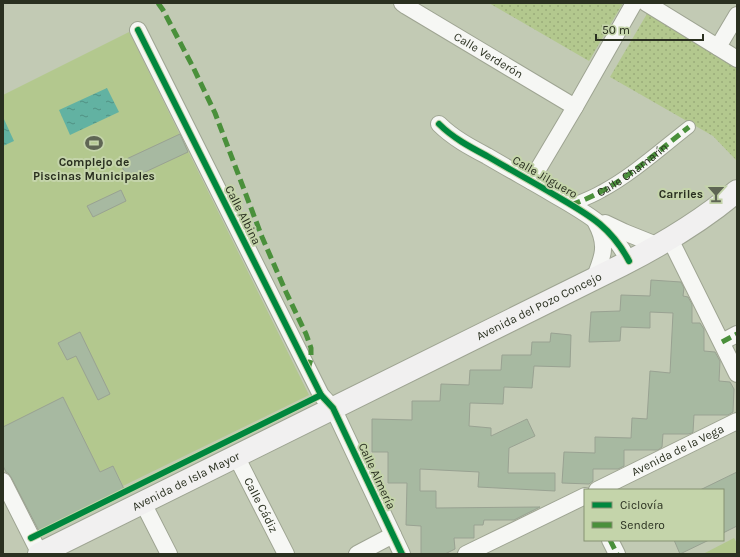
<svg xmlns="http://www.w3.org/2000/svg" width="740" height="557" font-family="Karla,sans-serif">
<defs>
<pattern id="park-dots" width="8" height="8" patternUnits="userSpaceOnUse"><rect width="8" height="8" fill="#b3c88e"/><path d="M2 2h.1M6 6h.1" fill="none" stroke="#9aac7a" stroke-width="1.8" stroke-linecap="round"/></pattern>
<pattern id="water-ripples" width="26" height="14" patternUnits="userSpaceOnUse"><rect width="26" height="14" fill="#62b2a2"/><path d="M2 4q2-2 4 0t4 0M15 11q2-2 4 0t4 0" fill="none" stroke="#519184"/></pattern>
</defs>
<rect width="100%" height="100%" fill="#c2cab4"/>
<g fill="#b3c88e">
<path d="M129 32 309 395 123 486 113 466 100 472 63 398 3 427V95Z"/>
<path d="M734 538 737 543V554H703Z"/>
</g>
<g fill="url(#park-dots)">
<path d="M489 3H623L589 61Z"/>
<path d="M648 12 737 69V161L713 136 610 77Z"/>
</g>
<g fill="url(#water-ripples)">
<path d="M107 88 119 112 70 135 59 110Z"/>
<path d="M3 117 14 141 3 146Z"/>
</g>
<g fill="#a7b9a1" stroke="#99a292">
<path d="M180 134 188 152 128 180 120 162Z"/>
<path d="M121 190 126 201 93 217 87 206Z"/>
<path d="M651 280 681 282 684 288 683 296 688 297 692 304V323H700L704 329V351L715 352 720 361 719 381 730 382 734 389 733 412 728 415H694L693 432 692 433 688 434H663L662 447 658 450H624V466L618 469H593V481L589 484 562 483 564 452 595 453V437L631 438 632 418 647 419 650 371 670 373 673 313 650 312V328L621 327 620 341 589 342 591 312 620 311 621 295 650 296Z"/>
<path d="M80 332 110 394 98 400 76 356 67 360 58 343Z"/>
<path d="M551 333 571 335 570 367 534 366 532 388 504 387 503 404 470 403 469 426 491 428V436L527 419 535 436 509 448 508 473H555V491L478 487 479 472 420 469V491H436V508L540 507 514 520H484L483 525H474V538H454L455 549 445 554H421V526L406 525 407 483H388V452H372V419L412 420V401H440L441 384 469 385 470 370H501L502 355H531L532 342H550Z"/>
<path d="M63 397 100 472 113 466 124 489 39 531 11 477 8 473 6 472 3 466V427Z"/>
<path d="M737 472V526L723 533V490H700Z"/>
<path d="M674 540H709L680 554Z"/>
</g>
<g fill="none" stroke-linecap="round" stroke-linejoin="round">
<g stroke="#9ea492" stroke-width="14">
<path id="pedestrian" d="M571 205C581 201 592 197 602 191 632 175 662 148 689 127"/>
</g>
<g stroke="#9ea492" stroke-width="18">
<g id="minor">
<path id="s1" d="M402 3 406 6 575 107"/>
<path d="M646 3 737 59"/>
<path d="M138 30 321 395 333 408 402 554"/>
<path d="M718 47 737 15"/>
<path d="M439 124C453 138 470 147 487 156 509 169 531 181 553 194 587 214 610 225 629 261"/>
<path d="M531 181 575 107 634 3"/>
<path d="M605 223 624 232 659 246"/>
<path d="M670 239 737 374"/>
<path d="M594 279C603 257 608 245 596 223"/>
<path d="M722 342 737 334"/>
<path id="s2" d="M236 456 286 554"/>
<path d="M3 481 40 554"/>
<path id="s3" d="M597 490 737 421"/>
<path d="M143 503 169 554"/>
<path d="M610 540 617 554"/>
<path d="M357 554 393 535"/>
<path d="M466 554 585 496"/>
</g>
</g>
<g stroke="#9ea492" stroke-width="24">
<g id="secondary">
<path id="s4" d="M39 554 622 265C663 244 702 221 737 191"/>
</g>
</g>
<use href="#pedestrian" stroke="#f6f7f4" stroke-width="12"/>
<use href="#minor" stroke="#f6f7f4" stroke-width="16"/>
<use href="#secondary" stroke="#f1f0f0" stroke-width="22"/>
<g stroke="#4a903b" stroke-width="5" stroke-dasharray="10 5" stroke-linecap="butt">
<path d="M158 3 163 10 193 67 215 113 262 237 286 292 306 334 311 348V359L308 369"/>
<path id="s5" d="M571 205C581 201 592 197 602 191 632 175 662 148 689 127"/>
<path d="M722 342 737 334"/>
<path d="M610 540 617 554"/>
</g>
<g stroke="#c4d4aa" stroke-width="8">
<g id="cycleway">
<path d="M138 30 321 395 333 408 402 554"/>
<path d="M439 124C453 138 470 147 487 156 509 169 531 181 553 194 587 214 610 225 629 261"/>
<path d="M31 538 321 395"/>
</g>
</g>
<use href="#cycleway" stroke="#00873e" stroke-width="6"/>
</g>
<defs>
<g id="stadium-bare" transform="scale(1.38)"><path d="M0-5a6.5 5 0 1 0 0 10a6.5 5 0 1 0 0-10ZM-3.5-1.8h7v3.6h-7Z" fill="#5f6654" stroke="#c4d4aa" stroke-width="2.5" paint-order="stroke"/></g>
<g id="bar-bare" transform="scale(1.38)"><path d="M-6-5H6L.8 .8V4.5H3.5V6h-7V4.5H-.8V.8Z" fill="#5f6654" stroke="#c4d4aa" stroke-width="2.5" paint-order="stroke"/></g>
</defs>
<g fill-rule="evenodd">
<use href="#stadium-bare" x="94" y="143"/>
<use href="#bar-bare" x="716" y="194"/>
</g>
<g text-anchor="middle" stroke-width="4" stroke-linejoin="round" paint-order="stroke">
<g font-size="12" fill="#2a3020" stroke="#c4d4aa">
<text dy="4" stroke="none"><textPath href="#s1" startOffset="101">Calle Verderón</textPath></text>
<text dy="4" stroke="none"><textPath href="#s5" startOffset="71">Calle Chamarín</textPath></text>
<text transform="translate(545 177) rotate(30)" y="4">Calle Jilguero</text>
<text transform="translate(243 215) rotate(63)" y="4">Calle Albina</text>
<text dy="4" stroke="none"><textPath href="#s4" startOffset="558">Avenida del Pozo Concejo</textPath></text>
<text dy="4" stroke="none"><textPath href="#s3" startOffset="90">Avenida de la Vega</textPath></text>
<text transform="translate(377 476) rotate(65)" y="4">Calle Almería</text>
<text dy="4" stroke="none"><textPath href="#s4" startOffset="164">Avenida de Isla Mayor</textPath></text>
<text dy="4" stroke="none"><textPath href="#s2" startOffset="55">Calle Cádiz</textPath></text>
</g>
<g font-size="12" font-weight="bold" fill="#2a3020" stroke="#c4d4aa">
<text x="94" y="166">Complejo de<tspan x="94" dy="14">Piscinas Municipales</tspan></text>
<text x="703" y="198" text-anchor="end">Carriles</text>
</g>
</g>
<rect width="740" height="557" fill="none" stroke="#2a3020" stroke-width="8"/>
<rect x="584" y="489" width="140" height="52" fill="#c4d4aa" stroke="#869273"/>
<rect x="592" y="502" width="20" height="6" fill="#00873e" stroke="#869273"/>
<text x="620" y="509" font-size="12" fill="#2a3020">Ciclovía</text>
<rect x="592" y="522" width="20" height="6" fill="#4a903b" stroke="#869273"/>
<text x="620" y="529" font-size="12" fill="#2a3020">Sendero</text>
<path d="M596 34v6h107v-6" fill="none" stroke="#2a3020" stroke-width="2"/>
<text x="602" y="34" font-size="12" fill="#2a3020" stroke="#c4d4aa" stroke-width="3" paint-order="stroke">50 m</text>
</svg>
